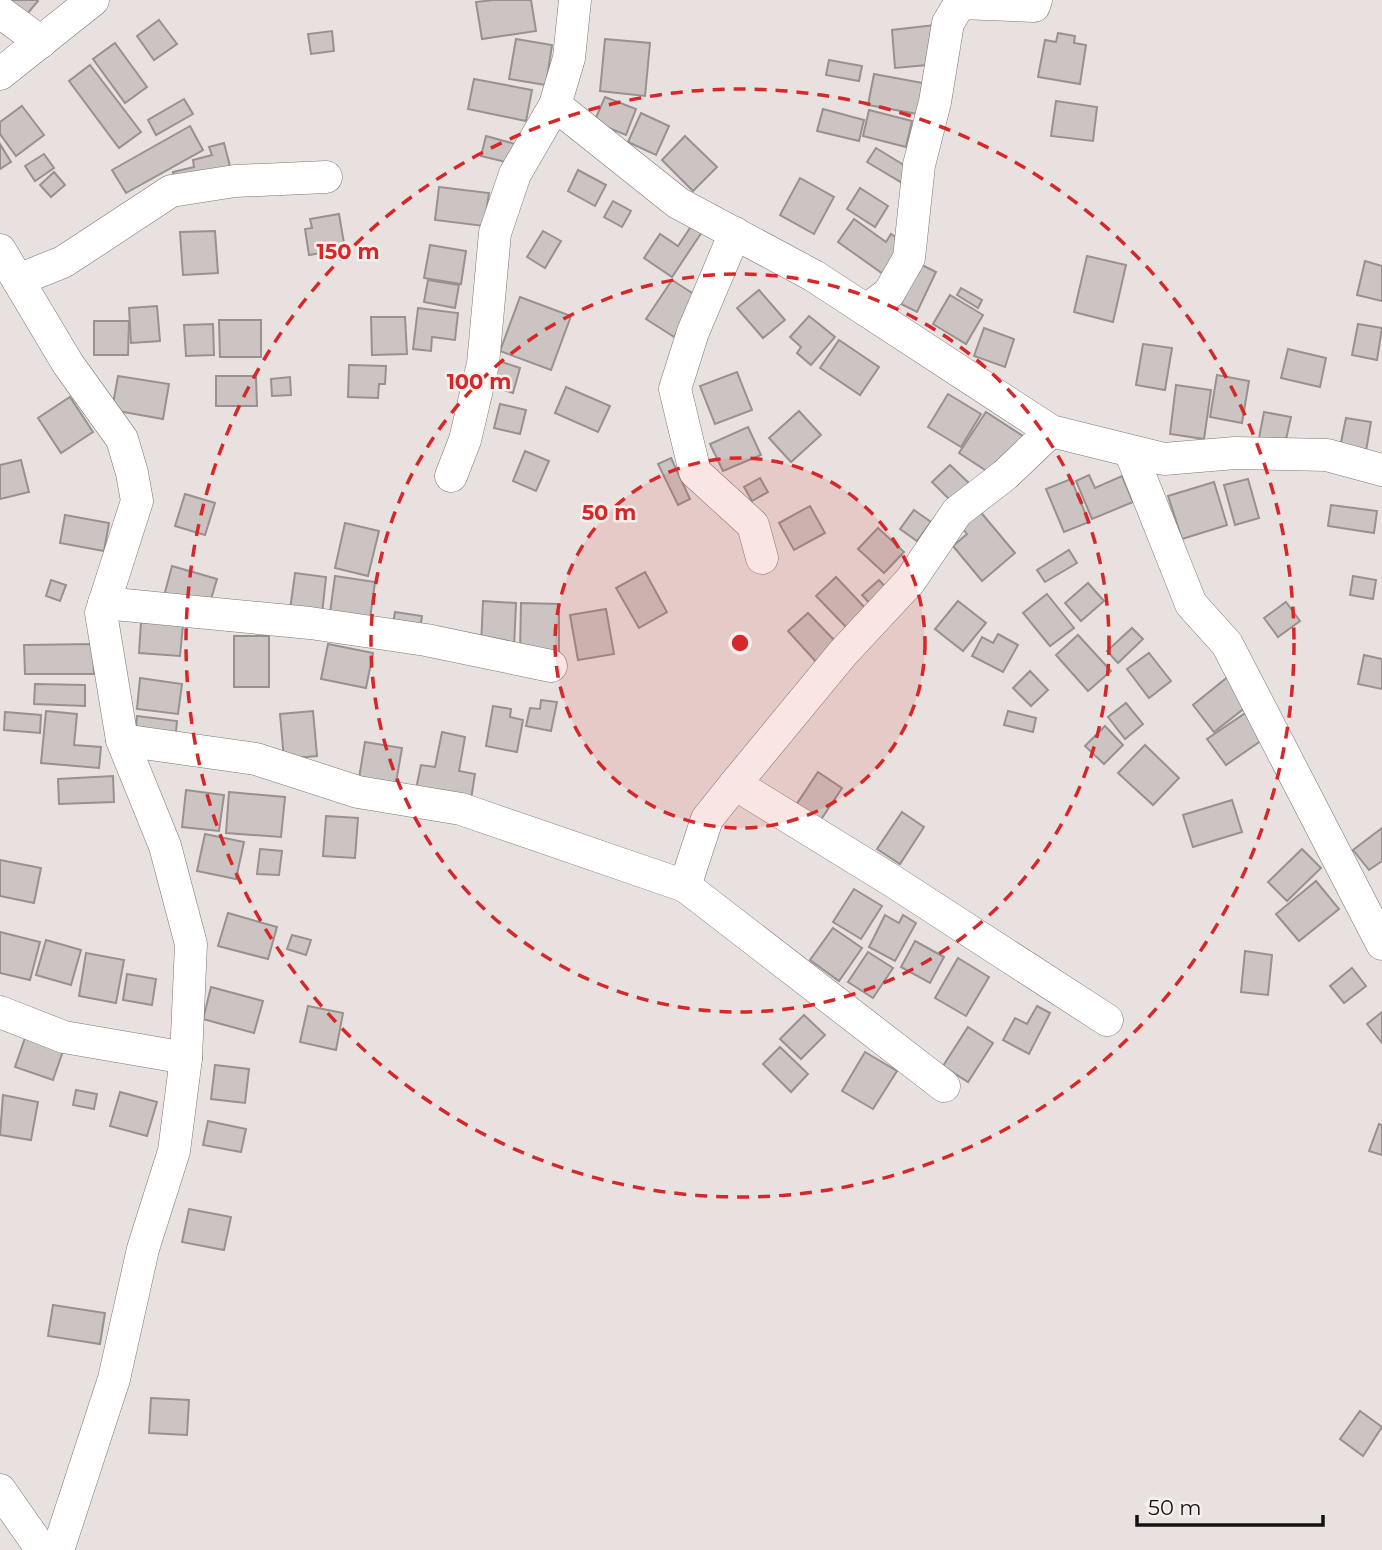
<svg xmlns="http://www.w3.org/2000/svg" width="1382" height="1550" font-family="Montserrat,sans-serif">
<rect width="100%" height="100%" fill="#e9e1df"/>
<g fill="#ccc4c2" stroke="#98918f" stroke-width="2">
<path d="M0 0H37L38 1 22 20Z"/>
<path d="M493 0H531L536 31 482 39 476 2Z"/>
<path d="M159 20 177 44 154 60 137 36Z"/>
<path d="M934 25 938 64 895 68 892 30Z"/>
<path d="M332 31 334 51 311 54 308 34Z"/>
<path d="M1058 33 1075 36 1074 43 1086 45 1080 84 1038 77 1045 40 1056 42Z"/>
<path d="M516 39 552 45 546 85 509 79Z"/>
<path d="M605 39 650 43 645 96 600 91Z"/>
<path d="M115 43 147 87 125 103 93 59Z"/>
<path d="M829 60 862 66 859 81 826 75Z"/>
<path d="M90 65 141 132 119 148 69 81Z"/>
<path d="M874 74 928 84 923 115 868 105Z"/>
<path d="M474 79 532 90 526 121 468 109Z"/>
<path d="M605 97 636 109 626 135 594 122Z"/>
<path d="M184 99 193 114 156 135 148 120Z"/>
<path d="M1056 101 1097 107 1093 141 1051 136Z"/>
<path d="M22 106 44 135 16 156 0 134V122Z"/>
<path d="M823 109 864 120 859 141 817 131Z"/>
<path d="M869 110 912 121 906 147 863 136Z"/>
<path d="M641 113 669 126 656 155 628 142Z"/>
<path d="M190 126 203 150 126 193 112 170Z"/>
<path d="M486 136 515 144 510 163 481 156Z"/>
<path d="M685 136 717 167 693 191 662 160Z"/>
<path d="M224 143 231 170 176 184 173 172 194 167 193 160 212 155 209 147Z"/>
<path d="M0 144 11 162 0 169Z"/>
<path d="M876 148 912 170 904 184 867 162Z"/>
<path d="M44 154 54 168 35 181 25 166Z"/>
<path d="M578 170 606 185 595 206 568 191Z"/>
<path d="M54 172 65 185 51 197 40 185Z"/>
<path d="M800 178 834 197 814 234 780 215Z"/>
<path d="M439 187 489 193 484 226 435 220Z"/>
<path d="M860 188 888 206 875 227 847 209Z"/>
<path d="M613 201 631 211 622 227 604 217Z"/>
<path d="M339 214 345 249 309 255 305 229 312 228 310 219Z"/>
<path d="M854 219 886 242 891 234 908 245 886 276 838 242Z"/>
<path d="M692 225 702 232 672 277 644 258 660 234 678 246Z"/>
<path d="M215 231 218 273 183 275 180 232Z"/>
<path d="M543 231 561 241 545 268 527 257Z"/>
<path d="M430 245 466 251 461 284 424 278Z"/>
<path d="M1087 256 1126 265 1113 322 1074 312Z"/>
<path d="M1365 261 1382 266V301L1357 295Z"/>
<path d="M920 264 936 272 917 312 901 304Z"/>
<path d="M428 280 459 285 455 308 424 302Z"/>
<path d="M672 280 700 298 674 337 646 319Z"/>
<path d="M961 288 982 300 978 308 957 295Z"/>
<path d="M759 290 785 320 763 338 737 308Z"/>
<path d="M950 295 983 315 966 344 933 324Z"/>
<path d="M520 297 571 316 551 370 500 351Z"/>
<path d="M157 306 160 341 131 343 129 308Z"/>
<path d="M418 308 458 313 455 340 432 337 431 351 413 349Z"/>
<path d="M809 316 835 337 811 365 797 353 801 347 790 337Z"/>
<path d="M371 317H405L407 354 372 355Z"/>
<path d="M219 320H261V357H220Z"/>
<path d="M94 321H129L128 355H94Z"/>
<path d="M213 324 214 355 186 356 184 325Z"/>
<path d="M1358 324 1382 328 1377 360 1352 355Z"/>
<path d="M984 328 1014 339 1005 367 974 356Z"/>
<path d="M839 340 879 367 860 395 820 368Z"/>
<path d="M1143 344 1172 348 1165 390 1136 385Z"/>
<path d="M1288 349 1326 358 1320 387 1281 378Z"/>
<path d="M496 360 520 368 513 393 488 385Z"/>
<path d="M349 365 386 366 385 384H379L378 398 348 397Z"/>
<path d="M737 372 752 410 715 424 700 386Z"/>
<path d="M1217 375 1249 381 1242 423 1210 417Z"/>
<path d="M118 376 169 384 163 419 112 410Z"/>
<path d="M216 376H256L257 406H216Z"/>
<path d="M290 377 291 395 272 396 271 379Z"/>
<path d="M1176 385 1211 390 1204 439 1170 434Z"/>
<path d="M566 387 610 406 598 432 555 413Z"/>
<path d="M948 394 981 414 961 447 928 427Z"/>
<path d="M70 397 93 432 61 453 38 418Z"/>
<path d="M500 404 526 410 520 434 494 428Z"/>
<path d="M799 411 821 435 791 462 769 438Z"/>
<path d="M986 412 1023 436 996 477 959 453Z"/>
<path d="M1264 412 1291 417 1285 444 1259 438Z"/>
<path d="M1346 418 1371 422 1366 451 1340 447Z"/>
<path d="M748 427 761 455 723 471 710 444Z"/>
<path d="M525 451 549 461 536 491 513 481Z"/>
<path d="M671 458 690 499 678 505 658 464Z"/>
<path d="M21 460 29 492 0 499V465Z"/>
<path d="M950 465 970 484 952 502 932 482Z"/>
<path d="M1089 475 1095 488 1122 476 1133 502 1092 519 1076 481Z"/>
<path d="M760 478 768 492 752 501 744 487Z"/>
<path d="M1071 479 1089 522 1064 532 1046 489Z"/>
<path d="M1248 479 1259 518 1235 525 1224 485Z"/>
<path d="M1214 482 1227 525 1182 539 1168 496Z"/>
<path d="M185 494 215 503 205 535 175 526Z"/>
<path d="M1331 505 1377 511 1374 533 1328 526Z"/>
<path d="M810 506 825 533 794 550 779 523Z"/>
<path d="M978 509 1015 553 982 581 953 546 967 534 960 525Z"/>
<path d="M914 510 931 522 917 541 900 529Z"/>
<path d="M65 515 109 523 104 551 60 543Z"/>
<path d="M345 523 379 531 368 576 335 568Z"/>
<path d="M878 528 904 552 884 573 858 549Z"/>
<path d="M1069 550 1077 563 1045 582 1037 570Z"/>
<path d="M172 566 217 579 208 609 164 596Z"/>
<path d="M645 572 667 612 639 628 616 588Z"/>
<path d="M295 573 326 577 322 614 290 610Z"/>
<path d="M335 576 375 582 369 626 329 620Z"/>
<path d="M1353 576 1376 580 1373 599 1350 595Z"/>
<path d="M836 577 868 611 848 629 816 596Z"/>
<path d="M51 580 66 585 60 601 46 596Z"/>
<path d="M879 580 890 592 873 607 862 595Z"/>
<path d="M1088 583 1104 601 1081 621 1065 603Z"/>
<path d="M1047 594 1074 628 1050 646 1023 613Z"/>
<path d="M483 601 516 603 514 648 481 646Z"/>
<path d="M958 601 986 623 963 651 935 629Z"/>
<path d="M1286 602 1300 621 1278 637 1264 618Z"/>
<path d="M521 603 559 604V654L520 653Z"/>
<path d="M606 609 614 654 578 660 570 615Z"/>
<path d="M395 612 422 616 419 635 392 630Z"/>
<path d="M808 613 839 645 818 664 788 631Z"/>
<path d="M141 622 183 625 180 656 139 653Z"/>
<path d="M1132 628 1143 639 1118 663 1107 651Z"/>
<path d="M998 634 1018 645 1003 672 972 656 982 637 993 643Z"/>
<path d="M1078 635 1111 671 1088 691 1056 655Z"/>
<rect x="234" y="636" width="35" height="51"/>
<path d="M93 644 94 674H25L24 645Z"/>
<path d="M328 644 373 653 366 688 321 679Z"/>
<path d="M1149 653 1171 681 1149 698 1127 669Z"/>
<path d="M1364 655 1382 659V689L1358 684Z"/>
<path d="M1030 671 1048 690 1031 706 1013 688Z"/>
<path d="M1229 676 1251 703 1214 732 1193 705Z"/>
<path d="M140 678 182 684 178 714 137 709Z"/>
<path d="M35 684 85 685V706L34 704Z"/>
<path d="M541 700 557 702 551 731 526 726 530 708 540 709Z"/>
<path d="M1126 703 1143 724 1125 739 1108 717Z"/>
<path d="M493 706 511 709 510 717 523 720 517 752 486 746Z"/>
<path d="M46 711 77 714 74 745 101 747 99 768 41 763Z"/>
<path d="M313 711 317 756 284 759 280 714Z"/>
<path d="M1008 711 1036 718 1033 732 1004 725Z"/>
<path d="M5 712 41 715 40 733 4 730Z"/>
<path d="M1247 712 1265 738 1226 765 1207 739Z"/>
<path d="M137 716 177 721 175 743 135 737Z"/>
<path d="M1105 726 1123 745 1104 764 1085 746Z"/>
<path d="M442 732 465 737 459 771 475 774 471 799 416 789 421 765 435 767Z"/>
<path d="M365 742 402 748 396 783 359 778Z"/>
<path d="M1145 745 1179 778 1153 805 1118 773Z"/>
<path d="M818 772 842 788 820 821 796 805Z"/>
<path d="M113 776 114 802 59 804 58 779Z"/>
<path d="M186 790 224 795 219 831 182 827Z"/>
<path d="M229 792 285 797 281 837 226 833Z"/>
<path d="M1232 800 1242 832 1193 847 1183 815Z"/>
<path d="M902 812 924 827 900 864 877 849Z"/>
<path d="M326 816 358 818 355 858 323 856Z"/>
<path d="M1382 828V861L1369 870 1353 850Z"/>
<path d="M205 834 244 842 236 879 197 871Z"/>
<path d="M260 849 282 851 279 875 257 874Z"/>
<path d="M1302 849 1321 868 1287 901 1268 882Z"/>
<path d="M0 860 41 868 34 903 0 896Z"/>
<path d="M1316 881 1339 909 1299 941 1276 914Z"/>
<path d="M854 889 882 906 861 939 833 922Z"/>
<path d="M228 913 277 927 268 959 218 946Z"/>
<path d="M885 915 899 923 903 915 916 923 895 961 869 947Z"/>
<path d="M833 928 862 948 839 981 810 960Z"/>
<path d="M0 932 40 942 30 980 0 973Z"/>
<path d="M292 935 311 940 306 955 287 949Z"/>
<path d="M46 940 81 950 71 985 36 975Z"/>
<path d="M915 941 944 957 930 983 901 967Z"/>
<path d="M1245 951 1272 955 1268 995 1241 992Z"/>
<path d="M868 952 893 968 873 998 848 982Z"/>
<path d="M86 953 124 960 116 1003 79 996Z"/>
<path d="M958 958 989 977 966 1016 935 998Z"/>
<path d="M1352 968 1366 986 1344 1003 1330 986Z"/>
<path d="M127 974 156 979 152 1005 123 1000Z"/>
<path d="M211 987 263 1001 254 1033 203 1019Z"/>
<path d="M308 1006 343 1013 336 1050 300 1042Z"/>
<path d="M1037 1006 1050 1013 1029 1054 1003 1040 1015 1018 1027 1024Z"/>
<path d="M1382 1012V1043L1367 1024Z"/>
<path d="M804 1015 825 1035 801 1059 780 1039Z"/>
<path d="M968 1027 993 1043 968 1082 943 1066Z"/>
<path d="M26 1035 64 1048 53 1080 15 1067Z"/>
<path d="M780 1047 808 1074 791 1092 763 1064Z"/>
<path d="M865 1052 897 1071 873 1109 842 1091Z"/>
<path d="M215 1065 249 1069 245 1103 211 1099Z"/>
<path d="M76 1090 97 1094 94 1109 73 1105Z"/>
<path d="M120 1092 157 1102 147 1136 110 1126Z"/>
<path d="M3 1095 38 1102 31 1140 0 1135Z"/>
<path d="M208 1121 246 1129 241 1152 203 1145Z"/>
<path d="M1379 1124 1382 1125V1155L1369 1151Z"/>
<path d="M189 1209 231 1217 224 1250 182 1242Z"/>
<path d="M53 1305 105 1313 100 1344 48 1336Z"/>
<path d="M151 1398 189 1400 187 1435 149 1433Z"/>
<path d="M1360 1411 1382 1427 1363 1456 1340 1439Z"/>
</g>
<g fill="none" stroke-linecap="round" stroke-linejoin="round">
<g stroke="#7d7674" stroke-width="33">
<g id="minor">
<path d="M575 0 569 58 555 105 678 203 814 276 1051 431 1164 459 1235 453 1327 455 1382 470"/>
<path d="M0 12 41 42"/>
<path d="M0 74 93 0"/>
<path d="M735 233 693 332 675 389 695 472 753 525 762 558"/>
<path d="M0 250 68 364 122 439 132 473 137 501 101 613 122 740 165 846 191 944 186 1058 174 1151 143 1249 114 1379 58 1550"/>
<path d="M18 280 63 262 171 191 235 181 326 177"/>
<path d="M866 310 889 293 909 258 919 165 935 102 948 23 960 3 1034 6 1036 0"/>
<path d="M1130 451 1191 604 1227 644 1382 944"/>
<path d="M451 476 465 440 483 364 495 233 515 174 555 105"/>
<path d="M104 603 310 623 426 640 551 666"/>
<path d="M122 740 256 759 358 792 461 809 685 886 707 819 735 784 843 653 910 581 957 512 1005 475 1051 431"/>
<path d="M735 784 891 880 1107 1020"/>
<path d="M685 886 944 1086"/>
<path d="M0 1012 64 1037 186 1058"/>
<path d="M0 1490 42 1550"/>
</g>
</g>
<use href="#minor" stroke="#fff" stroke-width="32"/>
</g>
<circle cx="740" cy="643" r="185" fill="#d62828" fill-opacity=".12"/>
<g fill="none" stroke="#d62828" stroke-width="3.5" stroke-dasharray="12 9">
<circle cx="740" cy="643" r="185"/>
<circle cx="740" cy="643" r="369"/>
<circle cx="740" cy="643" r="554"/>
</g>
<circle cx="740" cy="643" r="10" fill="#d62828" stroke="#f6efed" stroke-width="3.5"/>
<g font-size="21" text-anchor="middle" font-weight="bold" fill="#d62828" stroke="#f6efed" stroke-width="5" stroke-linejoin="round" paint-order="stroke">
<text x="348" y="259">150 m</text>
<text x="479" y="389">100 m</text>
<text x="609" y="520">50 m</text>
</g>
<path d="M1137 1515v10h186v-10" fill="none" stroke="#141211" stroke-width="3.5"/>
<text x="1148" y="1515" font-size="21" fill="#141211" stroke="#f6efed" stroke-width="5" paint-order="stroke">50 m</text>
</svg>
